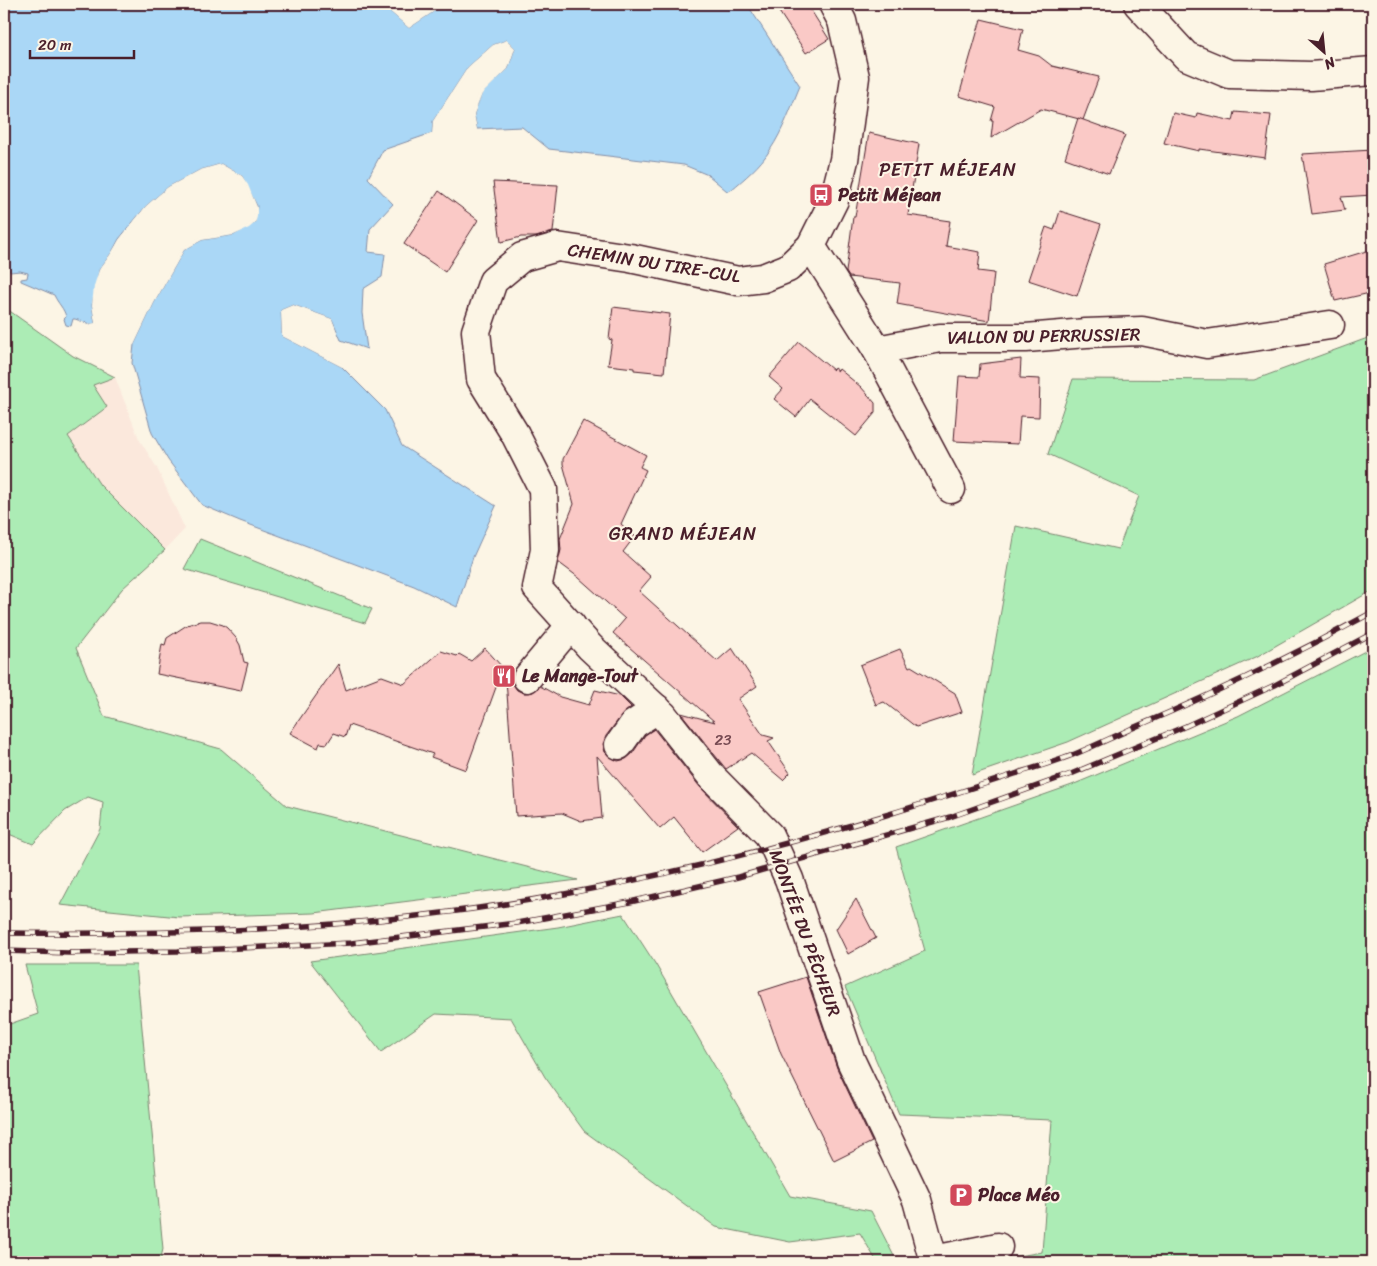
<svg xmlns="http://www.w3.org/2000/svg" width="1377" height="1266" font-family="Sriracha,sans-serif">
<rect width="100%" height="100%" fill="#fcf5e5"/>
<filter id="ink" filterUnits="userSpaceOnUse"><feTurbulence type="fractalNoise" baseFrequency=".02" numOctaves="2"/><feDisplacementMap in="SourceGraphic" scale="10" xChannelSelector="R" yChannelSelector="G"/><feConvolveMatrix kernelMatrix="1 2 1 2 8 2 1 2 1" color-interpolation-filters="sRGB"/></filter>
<g filter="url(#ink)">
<path fill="#fbe8dc" d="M115 377 139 439 157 468 185 529 165 550 100 485 68 436 107 407 93 385Z"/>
<g fill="#acecb5" stroke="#7b8670">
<path d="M4 307 73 356 115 377 93 385 107 407 68 436 100 485 165 550 122 589 76 648 104 716 221 749 287 806 578 880 314 913 179 917 60 905 100 829 103 802 88 797 65 811 33 844 4 832Z"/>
<path d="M1373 336V590L1256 657 1068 742 972 775 1016 526 1118 549 1139 496 1048 454 1073 379 1254 380Z"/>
<path d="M200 539 372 609 365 623 184 569Z"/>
<path d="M1373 647V1262H954L1001 1259 1042 1252 1052 1120 899 1114 845 987 925 951 896 847 1072 785 1238 716Z"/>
<path d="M623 914 656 965 790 1196 871 1211 897 1262H877L860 1233 790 1242 716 1227 584 1131 545 1077 511 1018 436 1014 381 1052 310 961 558 927Z"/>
<path d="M25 965H136L163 1249 160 1262H4V1026L38 1014Z"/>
</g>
<path fill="#aad7f6" stroke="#848da5" d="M4 4H388L387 9 409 28 439 8 442 4H747L800 86C791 107 783 131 770 150 760 166 745 178 731 190L727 191 708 175 684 165 549 149 522 127 477 129 474 114 482 93 508 69 515 48 507 40 493 45 468 67 433 121 432 133 383 150 368 178 393 204 370 229 368 252 385 254 382 277 363 289 362 313 367 349 341 340 332 319 293 305 281 310 282 336 342 367 385 410 402 446 496 506 473 557 457 607 414 586 240 521 202 505 168 460 152 433 132 363 134 345 154 303 184 250 202 240 234 235 255 223 257 206 242 176 221 164 200 170 168 187 146 206 119 239 112 252 99 270 92 305 95 324H90L75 319H73L71 326 66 325 64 319 66 317C64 308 58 304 54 295L21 281V279L27 278 28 273 20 271 10 272 4 255Z"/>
<g fill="#fcf5e5">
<path d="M388 4H391L390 8 409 25 437 7 439 4H442L439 8 409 28 387 9Z"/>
<path d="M507 40 515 48 508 69 482 94 474 114 477 129 475 130 472 113 480 92 506 68 513 49 506 43 495 47 470 68 435 122 434 134 432 136 433 121 468 67 493 45Z"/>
<path d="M221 164 242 176 248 185 257 207V217L255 223 249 228 234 235 202 240 184 250 154 303 134 345H131L152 302 182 249 202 237 233 233 247 226 253 221 254 216 255 207 246 186 240 178 221 167 200 172 170 189 148 207 121 241 114 254 102 271 97 286 94 305 97 324 96 326H92L90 324 95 323 92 305 94 286 99 270 112 252 119 240 146 206 168 187 200 170Z"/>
<path d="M293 305 332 319 341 343 338 342 330 321 293 307 283 311 285 335 342 364V367L282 336 281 310Z"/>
</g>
<g fill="#fac9c6" stroke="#4a1f2b">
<path d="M774 4H807L829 39 806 53Z"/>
<path d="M981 19 1023 29 1018 50 1039 56 1052 66 1099 77 1083 120 1041 109 991 138 993 121H991L995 107 959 96Z"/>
<path d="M1235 112 1271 115 1265 158 1199 149V151L1164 143 1173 113 1196 118 1197 113 1233 121Z"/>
<path d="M1078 118 1125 135 1109 174 1065 158Z"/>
<path d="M869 133 919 144 908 215 950 221 946 246 980 252 978 271 994 273 989 321 897 304 900 283 849 277 846 272 853 217H855Z"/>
<path d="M1373 150V195L1341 197 1345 210 1312 214 1302 154Z"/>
<path d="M493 182 558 185 553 232 536 237H521L501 242Z"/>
<path d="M439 191 478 220 445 272 404 244Z"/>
<path d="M1060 211 1101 224 1077 296 1028 280 1046 227 1054 230Z"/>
<path d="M1373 249V280L1367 282 1370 293 1335 301 1324 264Z"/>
<path d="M613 307 670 314 664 373 634 370V368L608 365 612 340 609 339Z"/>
<path d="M799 342 833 370 834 368 838 371 839 369 861 387 875 403V413L856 436 810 399 796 417 774 399 783 389 769 377Z"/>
<path d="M1021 359 1020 378 1040 379 1039 417 1020 416 1018 444 954 441 959 376 979 377 980 364Z"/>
<path d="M583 421 646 455 640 467 646 470 621 524 635 536 623 552 651 577 639 591 717 661 732 648 757 686 738 699 763 735 774 738 768 741 790 773 783 780 751 753 726 769 681 713 715 722 613 633 625 619 578 577 558 562 561 550 560 539 574 504 563 464V459Z"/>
<path d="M200 621H210L223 625 227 628 236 638 240 645 244 662 248 663 241 691 157 674 162 644 165 645 167 638 187 625Z"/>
<path d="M485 648 503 668 466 770 431 757 433 754 349 725 345 737 334 733 327 744 320 743 318 748 290 733 338 664 346 690 382 676 404 684 441 651 457 656 459 654 471 661Z"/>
<path d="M900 649 909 667 911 666 955 693 962 712 916 727 884 702 876 705 860 665Z"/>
<path d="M505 666 514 671 512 676 513 684 517 690 524 693 533 692 540 686 560 697 589 705 595 690 620 696 631 707 622 715 606 736 603 744 605 752 610 757 618 761 626 759 632 754 645 735 654 729 700 787 738 826 702 852 674 817 660 829 597 756 602 818 581 821 562 813 516 816Z"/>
<path d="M856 899 876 938 848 954 836 929Z"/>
<path d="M806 977 837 1068 872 1142 834 1161 781 1054 759 992Z"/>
</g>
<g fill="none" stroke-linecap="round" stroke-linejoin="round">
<g stroke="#4a1f2b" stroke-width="31">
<g id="minor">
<path d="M833 4 842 21 855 77 844 160 834 200 811 246 788 268 763 278 738 281 630 258 557 247 522 257 493 281 476 331 481 379 515 434 543 489 545 550 537 588 590 647 663 715 712 777 769 835 789 879 851 1061 917 1200 934 1262"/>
<path d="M1138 4 1186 56 1229 74 1311 76 1373 71"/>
<path d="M811 246 877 350 951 489"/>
<path d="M877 350 940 338H1026L1086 333 1142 331 1207 344 1330 325"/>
<path d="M527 678 571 625"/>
<path d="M619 745 634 724 657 709"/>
<path d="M934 1260 998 1247"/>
</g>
</g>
<use href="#minor" stroke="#fcf5e5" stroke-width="28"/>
<g stroke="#4a1f2b" stroke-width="5.5">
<g id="rail">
<path d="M4 933C144 934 285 932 425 915 582 897 735 860 886 815 929 802 972 788 1015 774 1033 768 1052 763 1070 756 1092 747 1113 737 1135 727 1216 693 1296 654 1373 612"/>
<path d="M4 951 69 953 178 951 351 943 517 923 630 902 738 877 950 817 1071 774 1186 726 1275 685 1373 633"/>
</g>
</g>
<use href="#rail" stroke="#fcf5e5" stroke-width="4" stroke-dasharray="11" stroke-linecap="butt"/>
</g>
</g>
<defs>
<g id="bus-square" transform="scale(1.25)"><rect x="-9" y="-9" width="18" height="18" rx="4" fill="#d1495b" stroke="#fcf5e5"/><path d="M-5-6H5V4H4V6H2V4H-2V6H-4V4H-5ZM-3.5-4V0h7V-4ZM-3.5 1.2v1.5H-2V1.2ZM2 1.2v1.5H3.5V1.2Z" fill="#fff"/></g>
<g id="restaurant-square" transform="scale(1.25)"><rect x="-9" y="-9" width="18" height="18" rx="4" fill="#d1495b" stroke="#fcf5e5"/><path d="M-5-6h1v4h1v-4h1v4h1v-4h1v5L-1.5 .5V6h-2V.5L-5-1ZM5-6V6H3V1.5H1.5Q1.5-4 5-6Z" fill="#fff"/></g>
<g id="parking-square" transform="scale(1.25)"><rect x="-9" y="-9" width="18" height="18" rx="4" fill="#d1495b" stroke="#fcf5e5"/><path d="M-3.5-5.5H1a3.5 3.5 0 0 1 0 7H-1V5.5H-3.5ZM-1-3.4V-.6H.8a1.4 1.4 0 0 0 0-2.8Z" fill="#fff"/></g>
</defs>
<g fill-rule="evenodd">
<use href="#bus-square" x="821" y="195"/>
<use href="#restaurant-square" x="504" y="676"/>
<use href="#parking-square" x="961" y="1195"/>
</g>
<g text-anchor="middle" stroke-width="4" stroke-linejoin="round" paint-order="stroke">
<g font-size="15" fill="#764a52">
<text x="723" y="745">23</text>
</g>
<g font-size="18" font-weight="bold" fill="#4a1f2b" stroke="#fcf5e5" text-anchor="start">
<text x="838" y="201">Petit Méjean</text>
<text x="522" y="682">Le Mange-Tout</text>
<text x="978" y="1201">Place Méo</text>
</g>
<g font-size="18" fill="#4a1f2b" stroke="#fcf5e5">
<text transform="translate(654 263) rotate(9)" y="6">CHEMIN DU TIRE-CUL</text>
<text transform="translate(1044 336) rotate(-1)" y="6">VALLON DU PERRUSSIER</text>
<text transform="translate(805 933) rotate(70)" y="6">MONTÉE DU PÊCHEUR</text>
</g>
<g font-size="19" letter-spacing="1" fill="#4a1f2b" stroke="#fcf5e5">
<text x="948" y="176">PETIT MÉJEAN</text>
<text x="683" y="540">GRAND MÉJEAN</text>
</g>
</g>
<rect width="1377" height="1266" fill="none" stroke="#fcf5e5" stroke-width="20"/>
<rect x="10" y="10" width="1357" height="1246" fill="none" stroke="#4a1f2b" stroke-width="2" filter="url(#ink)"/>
<g transform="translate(1324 52) rotate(153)" stroke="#fcf5e5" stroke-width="4" paint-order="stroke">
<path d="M0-4L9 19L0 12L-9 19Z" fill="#4a1f2b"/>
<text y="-8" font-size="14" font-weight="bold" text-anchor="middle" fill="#4a1f2b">N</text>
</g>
<path d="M30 50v8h104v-8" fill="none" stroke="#4a1f2b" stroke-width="2.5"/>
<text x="38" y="50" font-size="15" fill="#4a1f2b" stroke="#fcf5e5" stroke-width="4" paint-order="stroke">20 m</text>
</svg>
